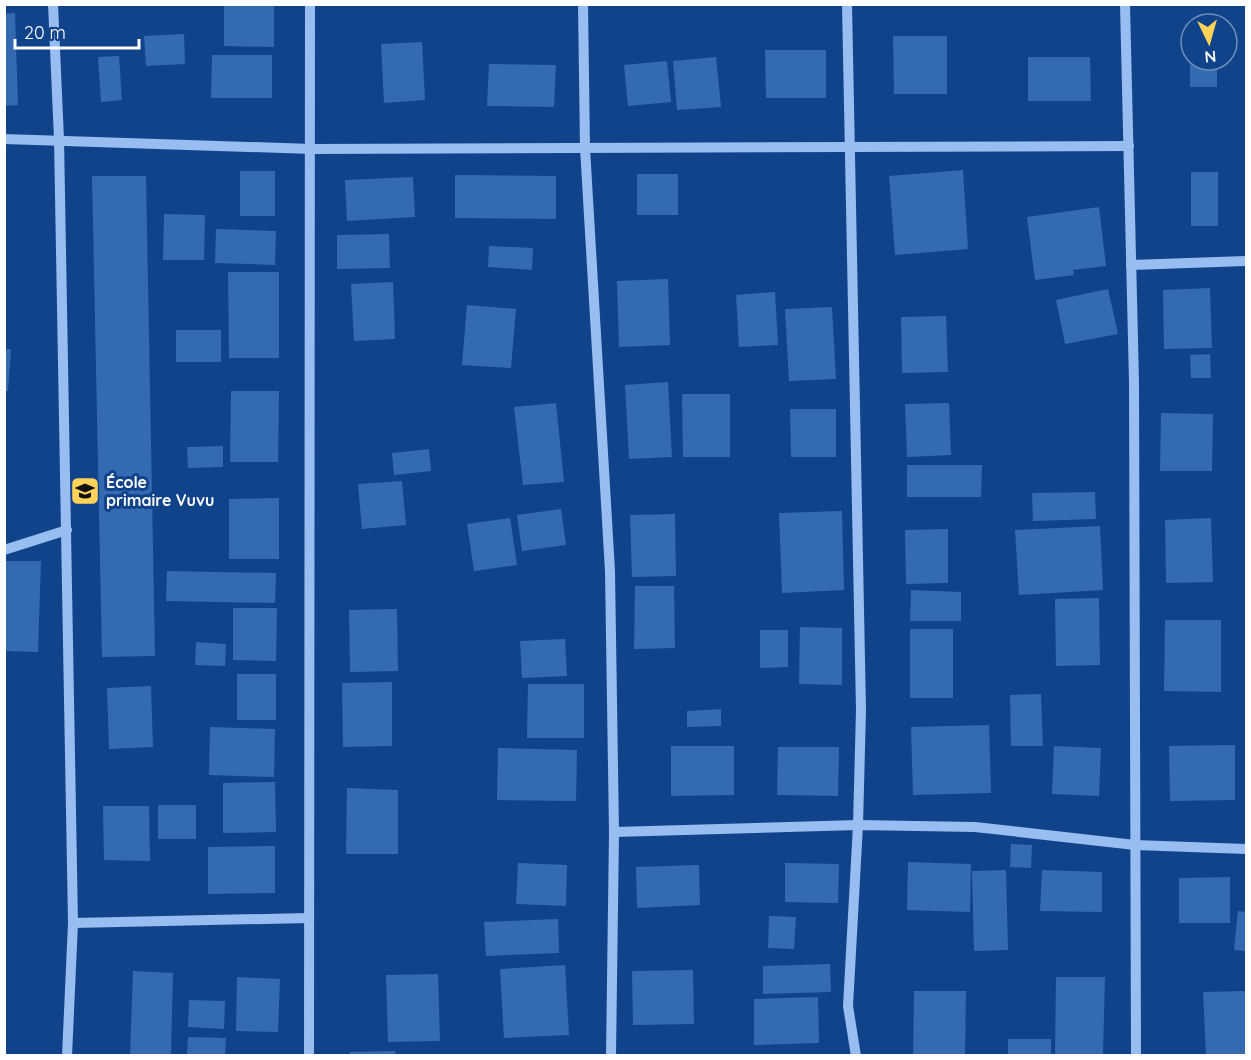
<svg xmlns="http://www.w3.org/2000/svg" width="1251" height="1060" font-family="Quicksand,sans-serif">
<rect width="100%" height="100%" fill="#11438b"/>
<g fill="#346ab2">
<path d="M224 4H274V47L224 46Z"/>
<path d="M15 13 18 105 4 106V14Z"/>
<path d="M1217 21V24H1189V22Z"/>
<path d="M184 34 185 64 146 66 144 36Z"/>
<path d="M893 36H947V94H894Z"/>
<path d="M422 42 425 100 384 103 381 44Z"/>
<path d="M765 50H826V98H766Z"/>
<path d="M212 55H272V98H211Z"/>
<path d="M119 56 122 100 101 102 98 57Z"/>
<path d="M716 57 721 107 677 110 673 61Z"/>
<path d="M1028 57H1090L1091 101H1028Z"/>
<rect x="1190" y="60" width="27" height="27"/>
<path d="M667 61 671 102 628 106 624 65Z"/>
<path d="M489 64 556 65 554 107 487 106Z"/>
<path d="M963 170 968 249 895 255 889 176Z"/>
<rect x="240" y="171" width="35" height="45"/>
<rect x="1191" y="172" width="27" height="54"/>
<rect x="637" y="174" width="41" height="41"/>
<path d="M455 175 556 176V219L455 218Z"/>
<path d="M92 176H146L155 656 102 657Z"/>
<path d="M413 177 415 217 347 221 345 180Z"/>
<path d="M1099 207 1106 266 1073 270 1074 275 1035 280 1027 217Z"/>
<path d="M164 214 205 215 204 260H163Z"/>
<path d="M216 229 276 231 275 265 215 263Z"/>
<path d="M389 234 390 268 337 269V235Z"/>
<path d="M489 246 533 248 532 270 488 267Z"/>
<path d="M228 272H279V358H229Z"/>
<path d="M668 279 670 345 619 347 617 281Z"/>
<path d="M393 282 395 339 354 341 351 284Z"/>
<path d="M1210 288 1212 348 1164 349 1163 290Z"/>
<path d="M1108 289 1118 334 1065 344 1056 300Z"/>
<path d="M775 292 778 345 739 347 736 295Z"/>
<path d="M467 305 516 309 511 368 462 365Z"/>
<path d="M832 307 836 379 789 381 785 309Z"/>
<path d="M946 316 948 372 902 373 901 317Z"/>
<rect x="176" y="330" width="45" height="32"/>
<path d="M4 349H11L8 391H4Z"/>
<path d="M1210 354 1211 378H1191L1190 355Z"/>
<path d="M668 382 672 457 629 459 625 385Z"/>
<path d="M231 391H279L278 462H230Z"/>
<path d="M682 394H730V457H683Z"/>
<path d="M556 403 564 482 523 485 514 407Z"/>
<path d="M949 403 951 455 907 457 905 404Z"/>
<path d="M790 409H836V457H791Z"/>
<path d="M1161 413 1213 414 1212 471H1160Z"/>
<path d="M223 446V467L188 468 187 447Z"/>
<path d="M429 449 431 471 394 475 392 453Z"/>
<path d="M907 465H982L981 497H907Z"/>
<path d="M402 481 406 525 362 529 358 484Z"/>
<path d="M1095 492 1096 519 1033 521 1032 493Z"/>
<path d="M279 498V559H229V499Z"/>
<path d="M561 509 566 545 522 551 517 515Z"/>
<path d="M842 511 844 590 782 593 779 513Z"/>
<path d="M675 514 676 576 632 577 630 515Z"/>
<path d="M510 518 517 565 474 571 467 524Z"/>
<path d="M1211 518 1213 582 1166 583 1165 520Z"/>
<path d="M1100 526 1103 590 1019 595 1015 530Z"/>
<path d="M948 529V583L906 584 905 530Z"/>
<path d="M4 561H41L38 652 4 651Z"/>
<path d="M167 571 276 573 275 603 166 601Z"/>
<path d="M635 586H674L675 648 634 649Z"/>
<path d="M911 590 961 592V621H910Z"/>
<path d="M1099 598 1100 665 1056 666 1055 599Z"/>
<path d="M233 608H277L276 661 233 660Z"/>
<path d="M397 609 398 671 350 672 349 610Z"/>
<path d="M1165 620H1221V692L1164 691Z"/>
<path d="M800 627 842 628V685L799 684Z"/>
<rect x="910" y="629" width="43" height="69"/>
<path d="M760 630H788V667L760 668Z"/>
<path d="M565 639 567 676 522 678 520 641Z"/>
<path d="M196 642 226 644 225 666 195 665Z"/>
<rect x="237" y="674" width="39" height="46"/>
<path d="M392 682V746L343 747 342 683Z"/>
<path d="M528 684H584V738H527Z"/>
<path d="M151 686 153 747 109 749 107 688Z"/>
<path d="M1041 694 1043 746H1011L1010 695Z"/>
<path d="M721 709V726L687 727V711Z"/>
<path d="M989 725 991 793 913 795 911 727Z"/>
<path d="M210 727 275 729 274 777 209 775Z"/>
<path d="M1235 745V800L1170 801 1169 746Z"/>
<path d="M671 746H734V795L671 796Z"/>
<path d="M1054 746 1101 748 1099 796 1052 794Z"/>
<path d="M778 747H839L838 796 777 795Z"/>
<path d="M498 748 577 750 576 801 497 800Z"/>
<path d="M275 782 276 832 223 833V783Z"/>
<path d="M347 788 398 790V854H346Z"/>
<rect x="158" y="805" width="38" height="34"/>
<path d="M103 806H149L150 861 104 860Z"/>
<path d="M1011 844 1032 845 1031 868 1010 867Z"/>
<path d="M275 846V893L208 894V847Z"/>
<path d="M908 862 971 864 970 912 907 910Z"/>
<path d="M518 863 567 865 566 906 516 904Z"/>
<path d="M785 863 839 864 838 903 785 902Z"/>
<path d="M699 865 700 905 637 908 636 867Z"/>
<path d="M1006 870 1008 950 974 951 972 871Z"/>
<path d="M1042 870 1102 872V912L1040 911Z"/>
<path d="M1230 877V923H1179V878Z"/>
<path d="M1238 911 1246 912V951L1234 950Z"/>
<path d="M769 916 796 917 794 949 768 948Z"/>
<path d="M558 919 559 953 486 956 484 922Z"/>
<path d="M830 964 831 992 763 994V966Z"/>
<path d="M565 965 569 1035 504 1038 500 969Z"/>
<path d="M693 970 694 1024 633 1025 632 971Z"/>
<path d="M133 971 173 973 171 1056H130Z"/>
<path d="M438 974 440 1041 388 1042 386 975Z"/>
<path d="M237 977 280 979 278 1032 236 1031Z"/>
<path d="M1056 977H1105L1103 1055H1055Z"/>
<path d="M914 991H966L965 1056H913Z"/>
<path d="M1246 991V1056H1206L1203 992Z"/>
<path d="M818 997 819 1043 754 1045V999Z"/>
<path d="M189 1000 225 1001 224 1029 188 1027Z"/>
<path d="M188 1037 226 1038 225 1056H187Z"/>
<rect x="1008" y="1039" width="43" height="17"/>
<path d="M395 1051 396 1056H350V1052Z"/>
</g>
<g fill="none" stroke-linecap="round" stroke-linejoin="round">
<g stroke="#97bdf1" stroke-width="10">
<path d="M53 4 59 139 73 923 67 1056"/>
<path d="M583 4 585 148 610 571 614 832 611 1056"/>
<path d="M847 4 861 710 858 825 848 1006 856 1056"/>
<path d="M1125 4 1134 382 1136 1056"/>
<path d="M4 139 312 149 1129 146"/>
<path d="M1131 265 1246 261"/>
<path d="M4 550 67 530"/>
<path d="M614 832 858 825 975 827 1135 845 1246 849"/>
<path d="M73 923 309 918"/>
<path d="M309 1056 310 4"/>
</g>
</g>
<defs>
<g id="school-square" transform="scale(1.5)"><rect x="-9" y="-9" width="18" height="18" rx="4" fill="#ffd358" stroke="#11438b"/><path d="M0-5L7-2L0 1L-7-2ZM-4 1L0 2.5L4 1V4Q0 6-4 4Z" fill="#111"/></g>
</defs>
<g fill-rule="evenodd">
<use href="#school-square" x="85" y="491"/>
</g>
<g text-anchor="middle" stroke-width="6" stroke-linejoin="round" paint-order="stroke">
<g font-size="16" font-weight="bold" fill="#fff" stroke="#11438b" text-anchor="start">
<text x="106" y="488">École<tspan x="106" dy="18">primaire Vuvu</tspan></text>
</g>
</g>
<rect width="1251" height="1060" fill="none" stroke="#ffffff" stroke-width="12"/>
<g transform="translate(1209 42) rotate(175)"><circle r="28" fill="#11438b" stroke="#708eb9" stroke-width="1.5"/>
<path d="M0-4.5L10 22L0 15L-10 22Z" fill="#ffd358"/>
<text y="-9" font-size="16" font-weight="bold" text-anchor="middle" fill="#ffffff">N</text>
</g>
<path d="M15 39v9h124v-9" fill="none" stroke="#ffffff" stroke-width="3"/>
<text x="24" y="39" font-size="18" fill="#ffffff" stroke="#11438b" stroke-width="4.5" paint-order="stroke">20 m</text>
</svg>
